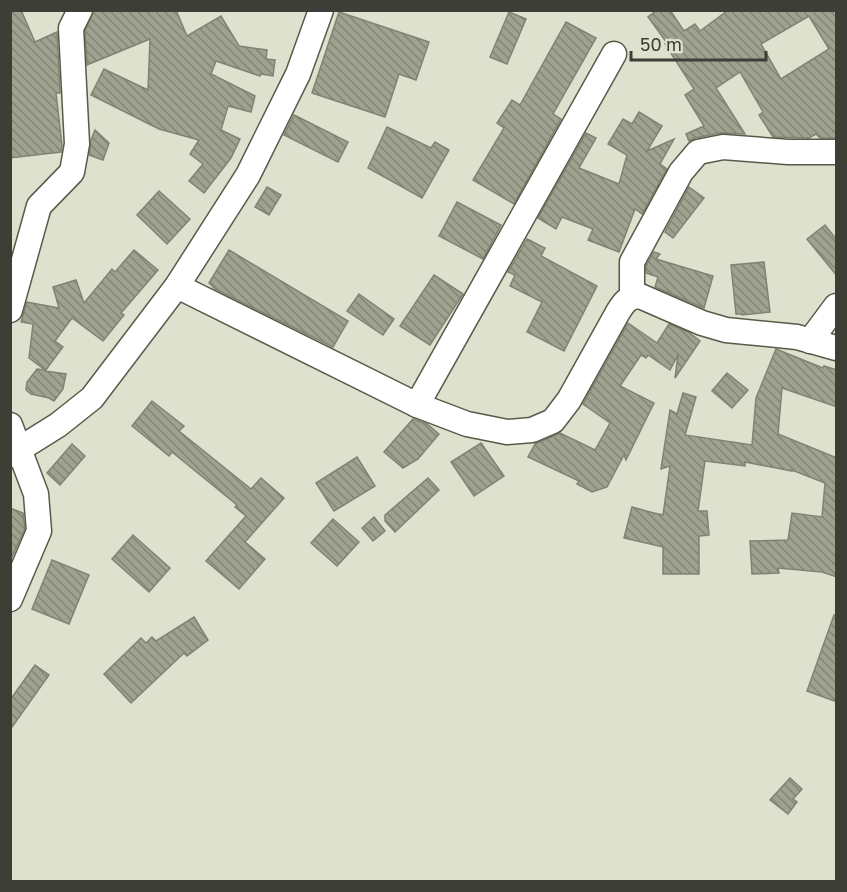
<svg xmlns="http://www.w3.org/2000/svg" width="847" height="892" font-family="'Golos Text',sans-serif">
<defs>
<pattern id="building-back-hatch" width="6" height="6" patternUnits="userSpaceOnUse" patternTransform="scale(1.5)"><rect width="6" height="6" fill="#9fa28f"/><path d="M-1 5l2 2M0 0l6 6M5-1l2 2" fill="none" stroke="#838576"/></pattern>
</defs>
<rect width="100%" height="100%" fill="#dde1cd"/>
<g fill="url(#building-back-hatch)" stroke="#808371" stroke-width="1.5" fill-rule="evenodd">
<path d="M10 10H21L35 42 57 32 60 93H56L62 145 61 152 10 158Z"/>
<path d="M94 10H176L187 36 221 16 239 46 267 50 266 59 275 60 273 76 261 74 260 76 216 61 211 74 255 96 251 112 228 106 221 130 240 139 231 158 204 193 189 181 203 164 190 154 199 140 159 129 91 95 104 69 148 90 150 39 87 65 85 31Z"/>
<path d="M657 10H670L684 31 695 24 700 31 727 11 837 10V138H820L816 134 809 138 773 137 759 115 763 112 740 72 716 88 745 134 720 133 695 138 689 141 686 134 704 126 685 95 694 89 665 44 667 43 648 17ZM809 16 829 49 781 79 761 44Z"/>
<path d="M339 12 429 42 416 80 399 74 385 117 312 93Z"/>
<path d="M509 12 526 19 507 64 490 57Z"/>
<path d="M566 22 596 38 553 114 561 119 514 204 473 180 504 128 497 123 512 100 520 105Z"/>
<path d="M639 112 662 126 647 151 674 139 660 164 667 169 642 214 635 209 619 252 588 240 593 229 562 217 556 229 538 218 586 133 596 138 579 168 619 184 627 155 608 144 623 119 632 124Z"/>
<path d="M294 115 348 142 338 162 284 135Z"/>
<path d="M387 127 431 148 435 142 449 150 422 198 368 168Z"/>
<path d="M95 130 109 143 103 160 89 155 91 140Z"/>
<path d="M267 187 281 195 269 215 255 207Z"/>
<path d="M689 187 704 198 673 238 665 232Z"/>
<path d="M159 191 190 219 167 244 137 215Z"/>
<path d="M457 202 501 225 483 259 439 236Z"/>
<path d="M825 225 837 240V276L807 239Z"/>
<path d="M527 239 545 248 541 256 597 286 564 351 527 332 542 302 510 286 515 275 508 272Z"/>
<path d="M134 250 158 270 121 313 124 315 103 341 72 318 55 341 63 347 45 371 66 374 63 389 54 401 49 398 31 394 26 390 27 382 37 369 45 370 29 358 33 324 21 322 27 302 59 308 53 287 76 280 84 303 112 269 115 272Z"/>
<path d="M229 250 348 321 333 347 215 289 209 283Z"/>
<path d="M654 252 660 254 656 259 713 276 704 308 655 287 658 277 646 273V266Z"/>
<path d="M764 262 770 312 742 315V314H736L731 265Z"/>
<path d="M434 275 463 294 430 345 400 326Z"/>
<path d="M359 294 394 319 383 335 347 311Z"/>
<path d="M628 323 657 343 669 324 688 332 700 341 675 378 678 355 670 370 648 355 646 358 641 355 620 386 654 403 626 460 624 455 607 487 592 492 577 484 579 481 528 457 535 444 560 433 595 450 610 423 583 404Z"/>
<path d="M776 349 823 368 824 366 837 370V407L782 388 778 434 837 458V577L822 572 778 568 779 573 752 574 750 541 788 540 792 513 822 517 825 483 792 470V471L745 462V466L705 461 698 511H707L709 535 699 536V574H663V547L624 538 632 507 654 513V514L655 513 663 515 670 466 661 469 670 410 677 414 683 393 696 397 685 435 752 445 756 398Z"/>
<path d="M727 373 748 390 732 408 712 391Z"/>
<path d="M152 401 184 426 179 431 251 489 261 478 284 498 245 542 265 559 239 589 206 561 246 516 235 507 237 505 172 452 169 456 132 426Z"/>
<path d="M413 419 427 424 439 434 418 459 403 468 384 452Z"/>
<path d="M481 443 504 476 474 496 451 462Z"/>
<path d="M72 444 85 456 60 485 47 473Z"/>
<path d="M357 457 375 486 334 511 316 483Z"/>
<path d="M428 478 439 490 395 532 385 521V515Z"/>
<path d="M10 508 23 513 25 529 10 561Z"/>
<path d="M374 517 385 531 373 541 362 528Z"/>
<path d="M333 519 359 542 337 566 311 543Z"/>
<path d="M133 535 170 568 149 592 112 559Z"/>
<path d="M52 560 89 575 69 624 32 609Z"/>
<path d="M834 615H837V702L807 691Z"/>
<path d="M194 617 208 640 187 656 184 653 131 703 104 674 141 638 146 643 152 637 156 641Z"/>
<path d="M35 665 49 675 10 730V700Z"/>
<path d="M790 778 802 789 793 799 797 802 788 814 770 800Z"/>
</g>
<g fill="none" stroke-linecap="round" stroke-linejoin="round">
<g stroke="#585b4a" stroke-width="27">
<g id="minor">
<path d="M177 286 417 405 467 424 507 432 532 430 553 421 569 400 618 312C624 302 629 296 640 296L702 323 726 330 797 337 836 348"/>
<path d="M632 296V262L681 172 698 152 723 147 788 152H836"/>
<path d="M10 310 39 206 72 172 77 144 71 28 80 10"/>
<path d="M810 341 836 306"/>
<path d="M417 405 614 54"/>
<path d="M10 425 36 494 39 531 10 599"/>
<path d="M10 455 58 425 92 398 177 286 248 175 298 74 321 10"/>
</g>
</g>
<use href="#minor" stroke="#fff" stroke-width="24"/>
</g>
<rect width="847" height="892" fill="none" stroke="#3d3e36" stroke-width="24"/>
<path d="M631 51v9h135v-9" fill="none" stroke="#3d3e36" stroke-width="3"/>
<text x="640" y="51" font-size="18" fill="#3d3e36" stroke="#dde1cd" stroke-width="4.5" paint-order="stroke">50 m</text>
</svg>
